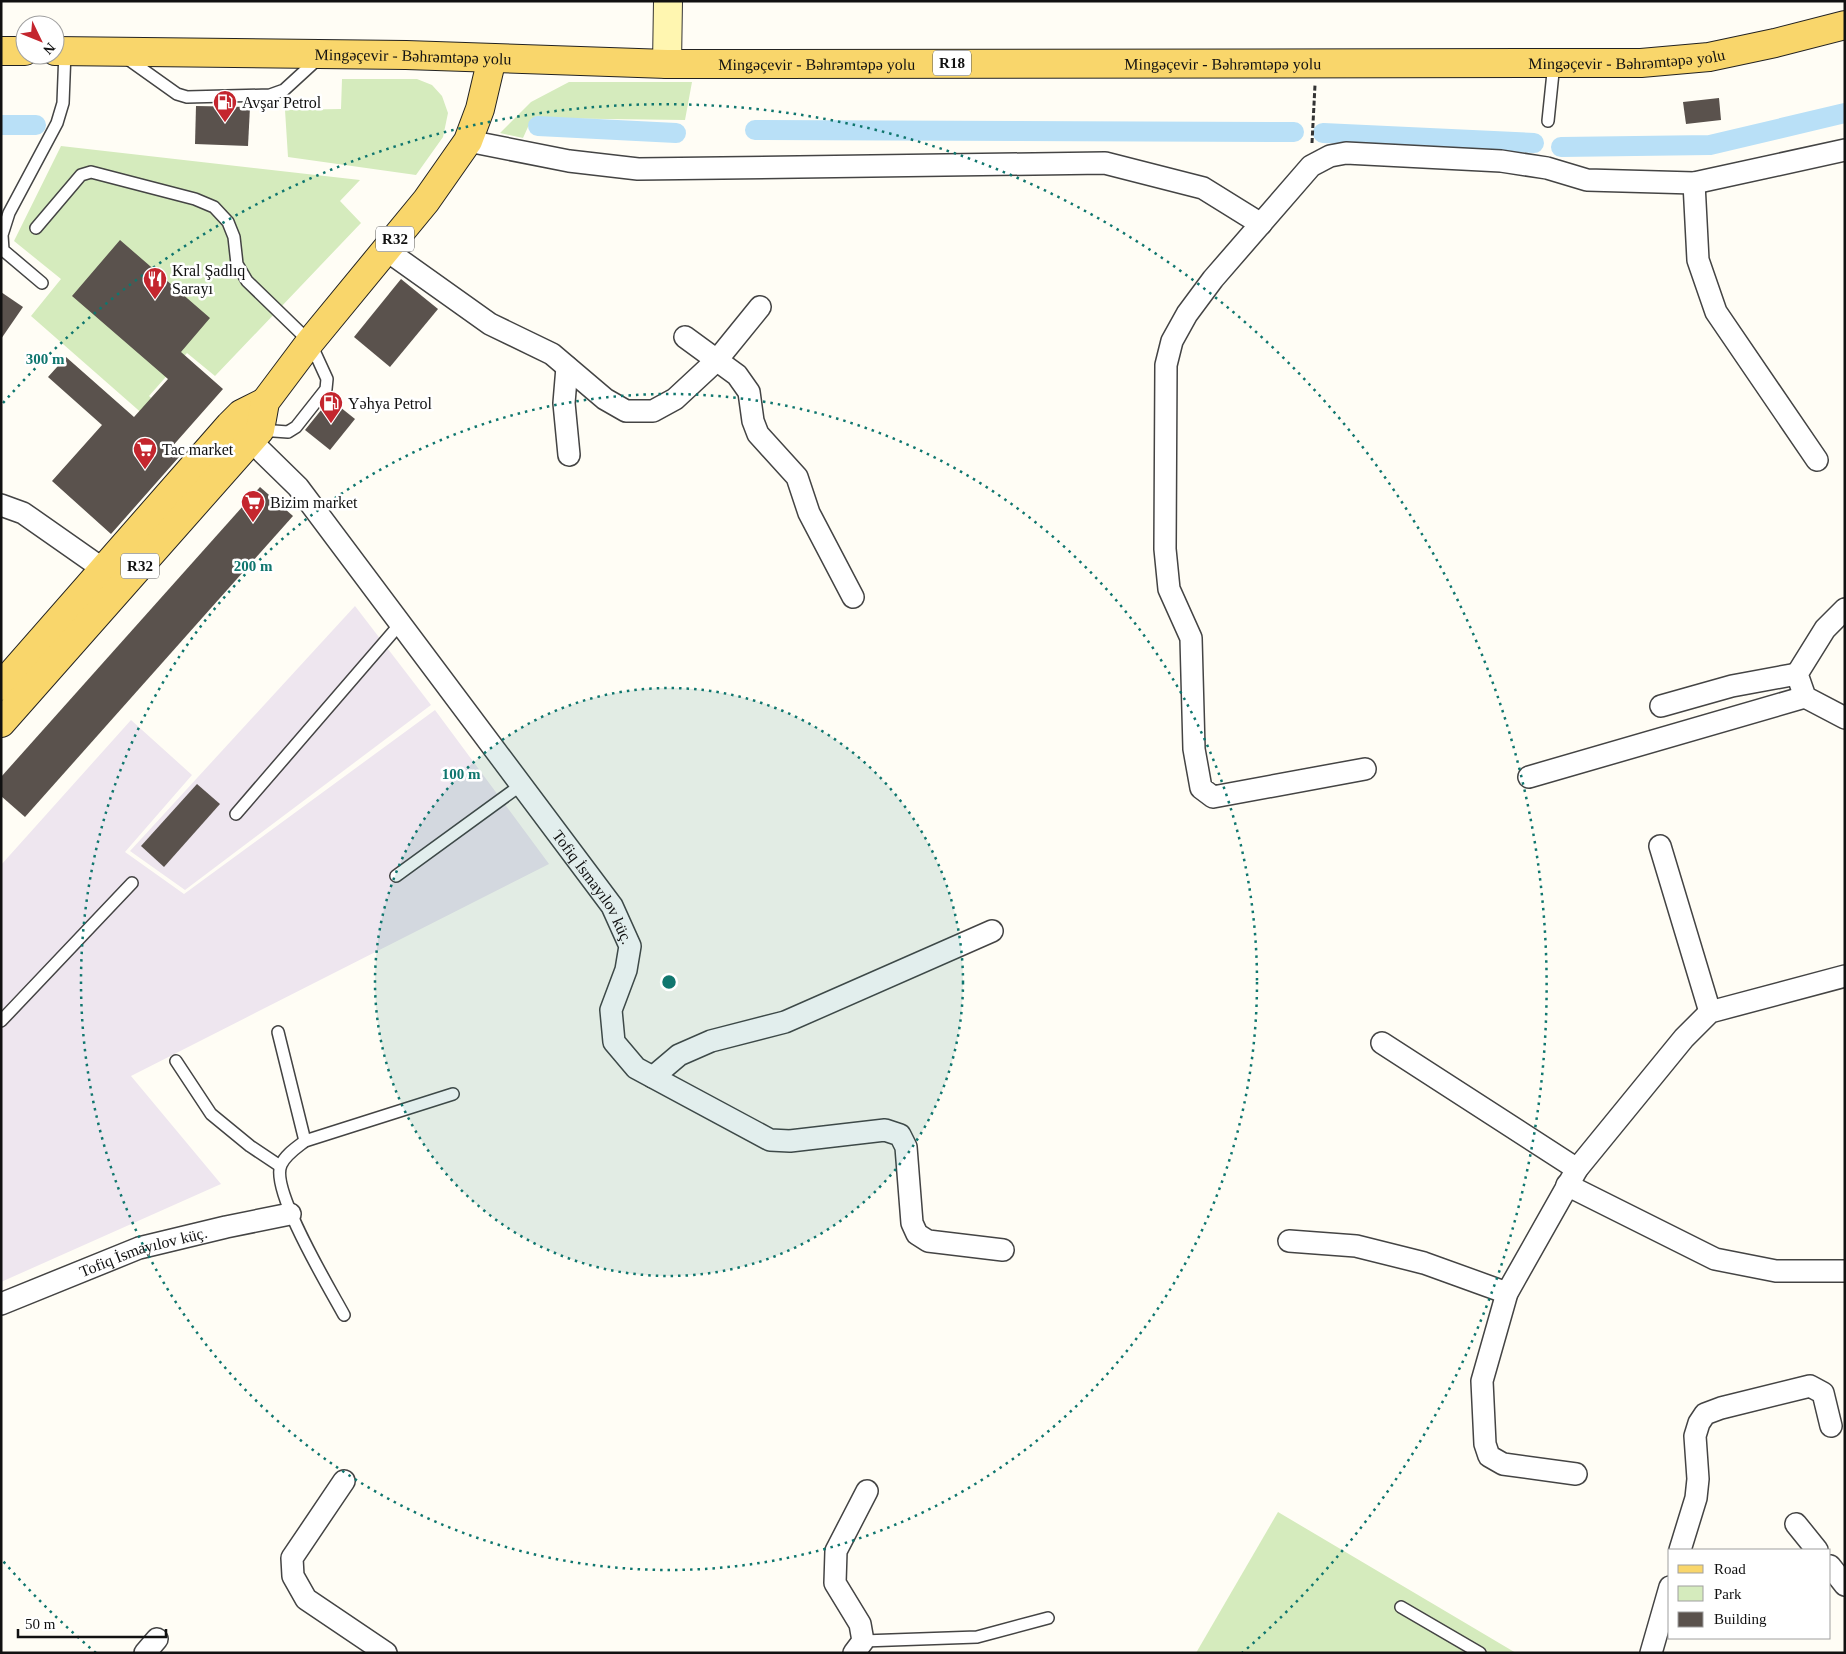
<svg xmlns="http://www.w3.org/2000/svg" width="1846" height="1654" font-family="Georgia,serif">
<rect width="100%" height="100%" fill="#fffdf5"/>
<g fill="#eee6ef">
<path d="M355 606 431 705 185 890 130 851Z"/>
<path d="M435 710 549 864 131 1076 221 1184 1 1282V865L131 720 192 775 125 852 184 894Z"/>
</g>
<g fill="#d5ebbd">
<path d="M342 79H417L432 85 442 96 448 113 443 137 416 175 288 157 285 110 341 109Z"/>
<path d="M569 82H692L685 120 532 118 523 138 500 133 531 102Z"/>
<path d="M61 146 360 180 340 201 361 223 215 376 187 353 149 396 180 424 169 437 31 316 61 279 14 241Z"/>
<path d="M1278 1512 1516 1653H1196Z"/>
</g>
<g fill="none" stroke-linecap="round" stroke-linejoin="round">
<g stroke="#b9e0f7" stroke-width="20">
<path d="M1 125H36"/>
<path d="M538 126 676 133"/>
<path d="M755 130 1294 132"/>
<path d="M1323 133 1534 143"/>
<path d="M1561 147 1710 145 1845 113"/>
</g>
</g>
<g fill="#5a524d">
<path d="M1719 98 1721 120 1686 124 1683 102Z"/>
<path d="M196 106 250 107 248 146 195 144Z"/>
<path d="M120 240 210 318 181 352 223 389 170 449 179 457 111 534 52 481 102 425 48 377 66 357 134 417 168 379 72 296Z"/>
<path d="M401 279 438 309 390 367 354 337Z"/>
<path d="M1 292 23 307 1 339Z"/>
<path d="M330 399 355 419 330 450 305 430Z"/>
<path d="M260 487 293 516 25 817 1 796V777Z"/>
<path d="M197 784 220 804 164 867 141 846Z"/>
</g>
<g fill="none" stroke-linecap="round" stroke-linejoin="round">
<g stroke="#444" stroke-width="14">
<g id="lane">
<path d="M125 57 177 94 187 97 270 95 284 90 320 57"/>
<path d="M1548 121 1554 63"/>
<path d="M36 228 81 175 91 172 195 199 214 207 228 222 234 237 237 264 247 281 310 342 327 379 326 389 296 427 288 432 260 430"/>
<path d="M42 283 3 250 2 235 9 213 57 123 63 103 65 51"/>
<path d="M236 814 400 624"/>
<path d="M396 876 521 785"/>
<path d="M1 1021 132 883"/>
<path d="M278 1032 305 1141"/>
<path d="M176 1061 211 1114 250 1146 280 1166"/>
<path d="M344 1315C330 1289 270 1190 281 1165 285 1155 296 1148 305 1141L453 1094"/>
<path d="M1401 1607 1480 1653"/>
<path d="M863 1641 977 1637 1048 1618"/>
</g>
</g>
<g stroke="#444" stroke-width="24">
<g id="street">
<path d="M468 141 569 161 638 169 1105 163 1203 188 1261 224"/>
<path d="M1694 183 1698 260 1716 312 1817 460"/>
<path d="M386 250 490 324 552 354 605 399 626 411H653L675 399 717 360 760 307"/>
<path d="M685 337 737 375 749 392 753 421 758 434 797 477 809 513 853 597"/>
<path d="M567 367 564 403 569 455"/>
<path id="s1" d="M238 432 251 441 298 487 612 906 630 946 626 970 611 1010 614 1042 636 1068 770 1140 790 1141 885 1130 900 1135 906 1147 912 1223 917 1234 928 1241 1003 1250"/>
<path d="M1 505 23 513 103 569"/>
<path d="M1845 609 1825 629 1797 674 1805 697 1845 718"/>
<path d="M1661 706 1732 686 1797 674"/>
<path d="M1365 769 1213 797 1201 788 1194 749 1191 638 1169 589 1165 549 1166 365 1172 341 1187 314 1213 279 1311 166 1330 156 1346 153 1501 161 1547 168 1587 180 1694 183 1845 150"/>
<path d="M1529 777 1805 697"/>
<path d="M1660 846 1710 1012"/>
<path d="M1382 1043 1577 1169"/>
<path d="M653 1077 679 1055 711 1041 785 1022 992 931"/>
<path d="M1567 1185 1715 1259 1776 1271H1845"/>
<path d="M1289 1241 1356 1246 1424 1263 1507 1293"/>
<path id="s2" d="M1 1304 139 1248 226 1227 290 1214"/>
<path d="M1576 1474 1503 1464 1489 1456 1485 1444 1482 1381 1507 1293 1577 1169 1684 1038 1710 1012 1845 976"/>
<path d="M344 1481 292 1558 293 1576 306 1599 386 1653"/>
<path d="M1796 1524 1817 1550"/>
<path d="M1680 1550 1696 1498 1698 1479 1695 1436 1699 1423 1705 1414 1721 1408 1810 1386 1823 1393 1831 1426"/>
<path d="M1830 1566 1845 1585"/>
<path d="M145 1653 157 1639"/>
<path d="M854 1653 863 1641 860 1624 835 1583 836 1551 867 1491"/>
<path d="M1651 1653 1670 1587"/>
</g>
</g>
<g stroke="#333" stroke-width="30">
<path id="secondary" d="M667 64 668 1"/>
</g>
<g stroke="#222" stroke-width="30">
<g id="primary">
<path d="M1 51H25"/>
<path id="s3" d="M55 51 406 55 667 64 1641 63 1709 57 1775 43 1845 25"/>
<path d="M1 686 230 425 241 414 265 402"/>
<path d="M1 723 260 430 265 402 310 342 426 201 468 141 480 109 492 58"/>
</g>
</g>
<path stroke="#333" stroke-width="3" stroke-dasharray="5 2.5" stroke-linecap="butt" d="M1312 143 1315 85"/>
<use href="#lane" stroke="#fff" stroke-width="11"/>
<use href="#street" stroke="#fff" stroke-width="21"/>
<use href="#secondary" stroke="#fff6b0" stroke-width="28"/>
<use href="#primary" stroke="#f9d66b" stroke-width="28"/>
</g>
<circle cx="669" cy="982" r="294" fill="#0f766e" fill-opacity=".12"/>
<g fill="none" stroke="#0f766e" stroke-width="2.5" stroke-dasharray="2.5 5">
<circle cx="669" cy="982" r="294"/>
<circle cx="669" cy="982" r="588"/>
<path d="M96 1653A882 882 0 0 1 3 1561M3 403A882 882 0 1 1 1242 1653"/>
</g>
<defs>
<g id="fuel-pin" transform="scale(1.25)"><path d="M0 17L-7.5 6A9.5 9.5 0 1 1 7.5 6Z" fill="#c4262e" stroke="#fff"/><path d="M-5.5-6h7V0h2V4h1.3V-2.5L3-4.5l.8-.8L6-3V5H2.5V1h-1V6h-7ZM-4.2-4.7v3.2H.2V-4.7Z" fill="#fff"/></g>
<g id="restaurant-pin" transform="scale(1.25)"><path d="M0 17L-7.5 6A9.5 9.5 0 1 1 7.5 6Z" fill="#c4262e" stroke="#fff"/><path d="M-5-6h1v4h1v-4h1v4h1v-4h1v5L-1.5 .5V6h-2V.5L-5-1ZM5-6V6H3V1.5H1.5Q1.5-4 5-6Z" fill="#fff"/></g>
<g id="supermarket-pin" transform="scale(1.25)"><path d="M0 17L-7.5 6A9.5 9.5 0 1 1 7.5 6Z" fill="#c4262e" stroke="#fff"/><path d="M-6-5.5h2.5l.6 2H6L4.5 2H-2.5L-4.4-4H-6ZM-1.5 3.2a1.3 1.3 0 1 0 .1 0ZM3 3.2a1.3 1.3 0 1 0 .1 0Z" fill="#fff"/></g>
</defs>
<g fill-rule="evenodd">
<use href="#fuel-pin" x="225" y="102"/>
<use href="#restaurant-pin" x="155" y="279"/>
<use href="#fuel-pin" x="331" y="403"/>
<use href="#supermarket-pin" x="145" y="449"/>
<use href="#supermarket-pin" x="253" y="502"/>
</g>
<g text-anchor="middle" stroke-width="5" stroke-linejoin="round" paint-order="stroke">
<g fill="#fff" stroke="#585858" stroke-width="1">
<rect x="933" y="50.5" width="38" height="25" rx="4"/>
<rect x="376" y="226.5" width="38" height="25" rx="4"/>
<rect x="121" y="553.5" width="38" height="25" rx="4"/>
</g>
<g font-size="15" font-weight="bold" fill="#111">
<text x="952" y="68">R18</text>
<text x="395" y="244">R32</text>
<text x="140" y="571">R32</text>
</g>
<g font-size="16" fill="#111" stroke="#fff">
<text dy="6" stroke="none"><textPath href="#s3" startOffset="358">Mingəçevir - Bəhrəmtəpə yolu</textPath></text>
<text dy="6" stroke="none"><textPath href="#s3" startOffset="1572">Mingəçevir - Bəhrəmtəpə yolu</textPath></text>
<text dy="6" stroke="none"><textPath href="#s3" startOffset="762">Mingəçevir - Bəhrəmtəpə yolu</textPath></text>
<text dy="6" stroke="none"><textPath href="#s3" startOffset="1168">Mingəçevir - Bəhrəmtəpə yolu</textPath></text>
<text dy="6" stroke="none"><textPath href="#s1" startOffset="579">Tofiq İsmayılov küç.</textPath></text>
<text dy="6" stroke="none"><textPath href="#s2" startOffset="152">Tofiq İsmayılov küç.</textPath></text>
</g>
<g font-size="16" fill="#111" stroke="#fff" text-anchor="start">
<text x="242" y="108">Avşar Petrol</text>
<text x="172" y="276">Kral Şadlıq<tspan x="172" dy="18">Sarayı</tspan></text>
<text x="348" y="409">Yəhya Petrol</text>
<text x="162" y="455">Tac market</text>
<text x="270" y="508">Bizim market</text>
</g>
</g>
<circle cx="669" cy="982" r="8" fill="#0f766e" stroke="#fff" stroke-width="2.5"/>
<g font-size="15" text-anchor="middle" font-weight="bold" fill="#0f766e" stroke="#fff" stroke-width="5" stroke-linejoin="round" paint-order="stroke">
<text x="45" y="364">300 m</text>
<text x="253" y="571">200 m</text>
<text x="461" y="779">100 m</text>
</g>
<rect width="1846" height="1654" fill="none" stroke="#111111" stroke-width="5"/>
<rect x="1668" y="1549" width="162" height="90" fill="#ffffff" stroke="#a0a0a0"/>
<rect x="1678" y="1565" width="25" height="8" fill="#f9d66b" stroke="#a0a0a0"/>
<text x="1714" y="1574" font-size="15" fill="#111111">Road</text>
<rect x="1678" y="1586" width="25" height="15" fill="#d5ebbd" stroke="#a0a0a0"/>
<text x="1714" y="1599" font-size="15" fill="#111111">Park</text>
<rect x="1678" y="1612" width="25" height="15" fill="#5a524d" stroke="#a0a0a0"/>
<text x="1714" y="1624" font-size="15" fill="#111111">Building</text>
<g transform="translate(40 40) rotate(133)"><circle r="24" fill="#ffffff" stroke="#a0a0a0"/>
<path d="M0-4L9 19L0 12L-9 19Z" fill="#c4262e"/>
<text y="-8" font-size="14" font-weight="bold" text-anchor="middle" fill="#111111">N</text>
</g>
<path d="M18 1629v8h148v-8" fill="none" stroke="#111111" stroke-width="2.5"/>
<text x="25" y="1629" font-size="15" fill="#111111" stroke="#ffffff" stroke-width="4" paint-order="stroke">50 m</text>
</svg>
